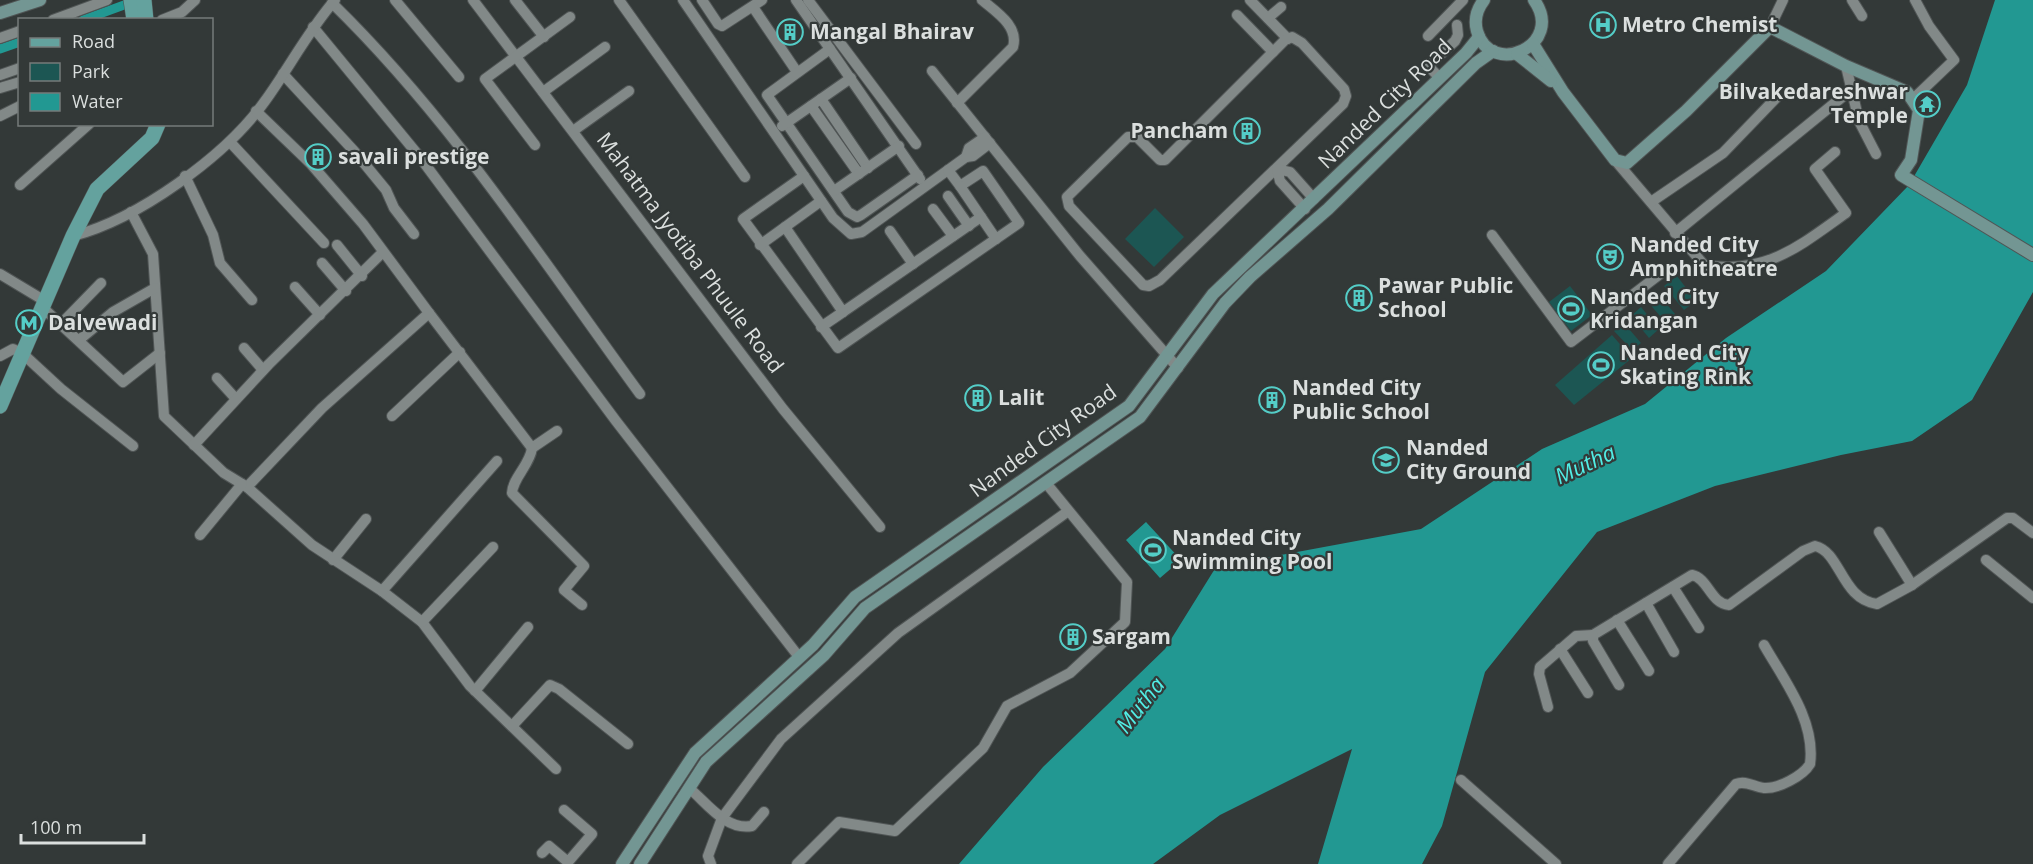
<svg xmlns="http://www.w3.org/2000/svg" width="2033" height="864" font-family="'Open Sans',sans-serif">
<rect width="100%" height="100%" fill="#333938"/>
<g fill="#1c5653">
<path d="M1155 208 1184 237 1154 267 1125 239Z"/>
<path d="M1677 276 1696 301 1684 310 1664 286Z"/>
<path d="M1570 286 1592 315 1571 331 1549 302Z"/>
<path d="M1657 293 1676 315 1667 324 1647 301Z"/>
<path d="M1641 307 1659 329 1649 338 1631 316Z"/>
<path d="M1624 323 1641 343 1632 350 1614 331Z"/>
<path d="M1612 335 1632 358 1574 405 1555 385Z"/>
</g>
<g fill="#229892">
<path d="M1995 0H2033V292L1972 400 1912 441 1841 455 1715 486 1597 532 1485 672 1442 826 1422 864H1318L1352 749 1220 815 1153 864H959L1043 767 1165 649 1216 567 1421 529 1542 449 1645 404 1726 338 1826 271 1909 185 1967 85Z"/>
<path d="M1146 522 1181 560 1160 578 1126 540Z"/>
</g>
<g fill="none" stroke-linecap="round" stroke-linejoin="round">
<g stroke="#229892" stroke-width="9">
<path d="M83 20 135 1"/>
<path d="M0 49 20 42"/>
</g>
<g stroke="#505555" stroke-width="12">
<g id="street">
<path d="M395 0 459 77"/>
<path d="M473 0 783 409 880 527"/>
<path d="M515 0 544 37"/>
<path d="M619 0 745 177"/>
<path d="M683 0 833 218 851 234 862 232 966 157"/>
<path d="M702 0 718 24 722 26 762 0"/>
<path d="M796 0 920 179"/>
<path d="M808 0 916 144"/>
<path d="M1250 0 1288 39"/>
<path d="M1852 0 1862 16"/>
<path d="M332 3C452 120 542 260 640 394"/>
<path d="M753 7 797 72"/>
<path d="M1237 15 1273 52"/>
<path d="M1268 18 1281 7"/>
<path d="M53 20 107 0"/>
<path d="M162 20 182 12 195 0"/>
<path d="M313 27 419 156 616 421 799 657"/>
<path d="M1770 27 1783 0"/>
<path d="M1428 36 1463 0"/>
<path d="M1292 37 1302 43 1344 89 1346 96 1343 104 1160 280 1149 286 1143 285 1069 206 1067 197 1128 137H1137L1160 160H1165L1285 40Z"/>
<path d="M0 38 20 31"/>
<path d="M830 49 767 95 848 212 857 217 861 215 918 175"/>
<path d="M1846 66 1859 121 1876 154"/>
<path d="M932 71 1080 256 1178 368"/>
<path d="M283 74 354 151 386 190 394 208 414 234"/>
<path d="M0 75 20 68"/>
<path d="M1440 78 1428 66 1455 41 1458 35 1457 25"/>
<path d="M0 88 20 82"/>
<path d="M543 92 605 47"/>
<path d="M1914 98 1954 60 1929 26 1915 0"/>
<path d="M821 99 868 168"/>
<path d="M957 103 1013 47C1019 26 996 12 982 0"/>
<path d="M811 106 859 174"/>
<path d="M0 116 20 106"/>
<path d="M782 126 851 78"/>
<path d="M573 131 629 91"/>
<path d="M985 137 969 148 966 157 973 156 990 143"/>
<path d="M230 142 324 243"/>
<path d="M535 145 485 79 570 17"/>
<path d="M1615 160 1704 265C1766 275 1798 247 1846 213L1815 169 1835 152"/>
<path d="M185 176 213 235 220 263 252 300"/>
<path d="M804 176 743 219 838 348 1019 223 983 171 960 186 948 170"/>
<path d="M20 185 89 124"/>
<path d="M960 186 996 239"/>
<path d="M834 191 899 146"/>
<path d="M948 196 969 226"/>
<path d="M821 201 785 227 843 312 981 217"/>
<path d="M1651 202 1723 153 1776 98"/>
<path d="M933 209 953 236"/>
<path d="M1305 209 1280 181 1277 169 1290 172 1314 199"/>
<path d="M131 212 153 254 164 416 224 473 247 487 312 545 382 591 422 622 470 686 556 769"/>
<path d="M890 231 913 264"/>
<path d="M1675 233 1852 89"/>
<path d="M1492 235 1571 342 1660 274"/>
<path d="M73 236C138 219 226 156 265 101 289 68 308 31 335 0"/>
<path d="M337 245 362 276"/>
<path d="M760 245 785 227"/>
<path d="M322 263 346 291"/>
<path d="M0 274 45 301"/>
<path d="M295 287 320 315"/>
<path d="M42 307 123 382 160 353"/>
<path d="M429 313 532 448 557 431"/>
<path d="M61 324 101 283"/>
<path d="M821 327 843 312"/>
<path d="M79 340 113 312 155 288"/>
<path d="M244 348 263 370"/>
<path d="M0 356 13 349 22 353 61 389 133 446"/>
<path d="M217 378 236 399"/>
<path d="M392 416 460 352"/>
<path d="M194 445 269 364 382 253"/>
<path d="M532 448C530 465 513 477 512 493L584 566 564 590 582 605"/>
<path d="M247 487 322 408 429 313 363 224 311 164 256 111"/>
<path d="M1879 532 1912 585"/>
<path d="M200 535 242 484"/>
<path d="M333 560 366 519"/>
<path d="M1986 560 2033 598"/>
<path d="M1673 587 1699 628"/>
<path d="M382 591 497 461"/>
<path d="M1646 603 1674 652"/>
<path d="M1617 620 1649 671"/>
<path d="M422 622 493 547"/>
<path d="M1560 649 1588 693"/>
<path d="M1619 685 1593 641V635L1692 575C1708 578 1711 604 1729 605L1803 551 1815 546C1841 552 1841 599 1877 604L1912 585 2007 518H2013L2033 533"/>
<path d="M475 691 528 627"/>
<path d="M1548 707 1539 674 1540 667 1576 636 1593 635"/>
<path d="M513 725 550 685 559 689 628 744"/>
<path d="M1461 780 1556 864"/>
<path d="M689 788C707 803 726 831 752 826L764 812"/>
<path d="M542 853 549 846 568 862 592 834 564 810"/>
<path d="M711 864 708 856 722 818 781 739 898 633 1067 512"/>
<path d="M797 864 839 822 895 831 983 748 1007 706 1070 673 1125 622 1127 582 1046 483"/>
<path d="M1668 864 1736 784C1746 780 1754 787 1764 788 1778 789 1803 776 1810 764 1816 721 1784 680 1764 645"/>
</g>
</g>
<g stroke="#505555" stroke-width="14">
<g id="secondary">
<path d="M1484 0C1477 9 1474 20 1477 31 1491 79 1566 45 1534 0"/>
<path d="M0 13 40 0"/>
<path d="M1533 44 1563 92 1615 160 1627 163 1686 111 1770 27 1846 66 1907 92 1919 110 1911 160 1901 175 2033 255"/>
<path d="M1517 54 1551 81"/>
<path d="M622 864 695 753 813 645 855 597 1129 406 1213 294 1466 53 1479 37"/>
<path d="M640 864 706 762 824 655 865 608 1140 417 1225 303 1250 277 1328 209 1476 63 1493 51"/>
</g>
</g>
<g stroke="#505555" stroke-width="16">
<g id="primary">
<path d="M131 0 134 20"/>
<path d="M144 0 146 20"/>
<path d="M0 406 73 236 97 189 152 138 158 124"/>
</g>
</g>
<use href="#street" stroke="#828988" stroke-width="10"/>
<use href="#secondary" stroke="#739693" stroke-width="12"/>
<use href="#primary" stroke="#64a29e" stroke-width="15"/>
</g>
<defs>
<g id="hospital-ring" transform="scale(1.35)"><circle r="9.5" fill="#333938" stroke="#54cdc7" stroke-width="1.5"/><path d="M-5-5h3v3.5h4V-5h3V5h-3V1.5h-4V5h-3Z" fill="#54cdc7"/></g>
<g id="building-ring" transform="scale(1.35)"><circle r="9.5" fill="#333938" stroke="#54cdc7" stroke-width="1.5"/><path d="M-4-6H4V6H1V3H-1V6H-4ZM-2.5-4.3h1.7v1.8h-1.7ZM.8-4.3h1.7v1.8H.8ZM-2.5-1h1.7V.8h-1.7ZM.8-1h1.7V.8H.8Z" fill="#54cdc7"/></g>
<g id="temple-ring" transform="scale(1.35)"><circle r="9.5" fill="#333938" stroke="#54cdc7" stroke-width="1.5"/><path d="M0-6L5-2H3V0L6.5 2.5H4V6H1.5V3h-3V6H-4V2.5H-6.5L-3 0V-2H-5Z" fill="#54cdc7"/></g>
<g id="theatre-ring" transform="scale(1.35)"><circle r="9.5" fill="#333938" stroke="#54cdc7" stroke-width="1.5"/><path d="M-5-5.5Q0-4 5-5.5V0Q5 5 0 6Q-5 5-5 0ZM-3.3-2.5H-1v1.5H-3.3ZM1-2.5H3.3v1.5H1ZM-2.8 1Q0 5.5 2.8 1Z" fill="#54cdc7"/></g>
<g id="stadium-ring" transform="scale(1.35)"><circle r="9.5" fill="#333938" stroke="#54cdc7" stroke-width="1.5"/><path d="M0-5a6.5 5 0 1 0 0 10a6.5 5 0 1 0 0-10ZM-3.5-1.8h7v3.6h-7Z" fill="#54cdc7"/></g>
<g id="metro-ring" transform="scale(1.35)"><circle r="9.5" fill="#333938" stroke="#54cdc7" stroke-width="1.5"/><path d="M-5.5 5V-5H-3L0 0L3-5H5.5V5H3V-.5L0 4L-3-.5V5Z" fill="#54cdc7"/></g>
<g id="school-ring" transform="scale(1.35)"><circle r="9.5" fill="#333938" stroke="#54cdc7" stroke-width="1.5"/><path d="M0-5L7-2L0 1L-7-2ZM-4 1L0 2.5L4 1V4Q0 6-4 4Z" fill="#54cdc7"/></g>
</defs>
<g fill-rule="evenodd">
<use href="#hospital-ring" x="1603" y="25"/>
<use href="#building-ring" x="790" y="32"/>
<use href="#temple-ring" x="1927" y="104"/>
<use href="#building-ring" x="1247" y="131"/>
<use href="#building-ring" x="318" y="157"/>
<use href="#theatre-ring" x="1610" y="257"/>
<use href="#building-ring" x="1359" y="298"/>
<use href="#stadium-ring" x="1571" y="309"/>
<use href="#metro-ring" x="29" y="323"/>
<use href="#stadium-ring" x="1601" y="365"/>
<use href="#building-ring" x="978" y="398"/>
<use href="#building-ring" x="1272" y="400"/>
<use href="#school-ring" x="1386" y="460"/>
<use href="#stadium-ring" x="1153" y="550"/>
<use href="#building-ring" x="1073" y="637"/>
</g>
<g text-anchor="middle" stroke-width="4.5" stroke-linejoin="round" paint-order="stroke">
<g font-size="21" font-weight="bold" fill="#dbdfde" stroke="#333938" text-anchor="start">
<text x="1622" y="32">Metro Chemist</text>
<text x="810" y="39">Mangal Bhairav</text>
<text x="1908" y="99" text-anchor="end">Bilvakedareshwar<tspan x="1908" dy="24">Temple</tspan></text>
<text x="1228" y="138" text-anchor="end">Pancham</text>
<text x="338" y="164">savali prestige</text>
<text x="1630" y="252">Nanded City<tspan x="1630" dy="24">Amphitheatre</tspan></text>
<text x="1378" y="293">Pawar Public<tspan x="1378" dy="24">School</tspan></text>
<text x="1590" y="304">Nanded City<tspan x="1590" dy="24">Kridangan</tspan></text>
<text x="48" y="330">Dalvewadi</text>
<text x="1620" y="360">Nanded City<tspan x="1620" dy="24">Skating Rink</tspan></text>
<text x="1292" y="395">Nanded City<tspan x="1292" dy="24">Public School</tspan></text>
<text x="998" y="405">Lalit</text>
<text x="1406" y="455">Nanded<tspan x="1406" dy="24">City Ground</tspan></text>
<text x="1172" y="545">Nanded City<tspan x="1172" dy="24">Swimming Pool</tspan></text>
<text x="1092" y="644">Sargam</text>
</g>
<g font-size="21" fill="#dbdfde" stroke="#333938">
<text transform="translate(1385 104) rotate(-44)" y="7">Nanded City Road</text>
<text transform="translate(690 253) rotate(53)" y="7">Mahatma Jyotiba Phuule Road</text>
<text transform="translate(1043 441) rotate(-36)" y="7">Nanded City Road</text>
</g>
<g font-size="22" font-style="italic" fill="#51ede5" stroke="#333938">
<text transform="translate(1585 464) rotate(-25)" y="8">Mutha</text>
<text transform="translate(1140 705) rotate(-52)" y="8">Mutha</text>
</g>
</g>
<rect x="18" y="18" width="195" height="108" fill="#333938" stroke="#767b7a" stroke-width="1.5"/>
<rect x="30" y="38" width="30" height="9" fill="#64a29e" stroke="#767b7a" stroke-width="1.5"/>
<text x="72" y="48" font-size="18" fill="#dbdfde">Road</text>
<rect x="30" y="63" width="30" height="18" fill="#1c5653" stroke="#767b7a" stroke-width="1.5"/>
<text x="72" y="78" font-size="18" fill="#dbdfde">Park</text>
<rect x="30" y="93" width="30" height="18" fill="#229892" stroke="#767b7a" stroke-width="1.5"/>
<text x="72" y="108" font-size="18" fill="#dbdfde">Water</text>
<path d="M21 834v9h123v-9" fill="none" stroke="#dbdfde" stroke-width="3"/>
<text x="30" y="834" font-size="18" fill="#dbdfde" stroke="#333938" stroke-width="4.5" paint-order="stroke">100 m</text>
</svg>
